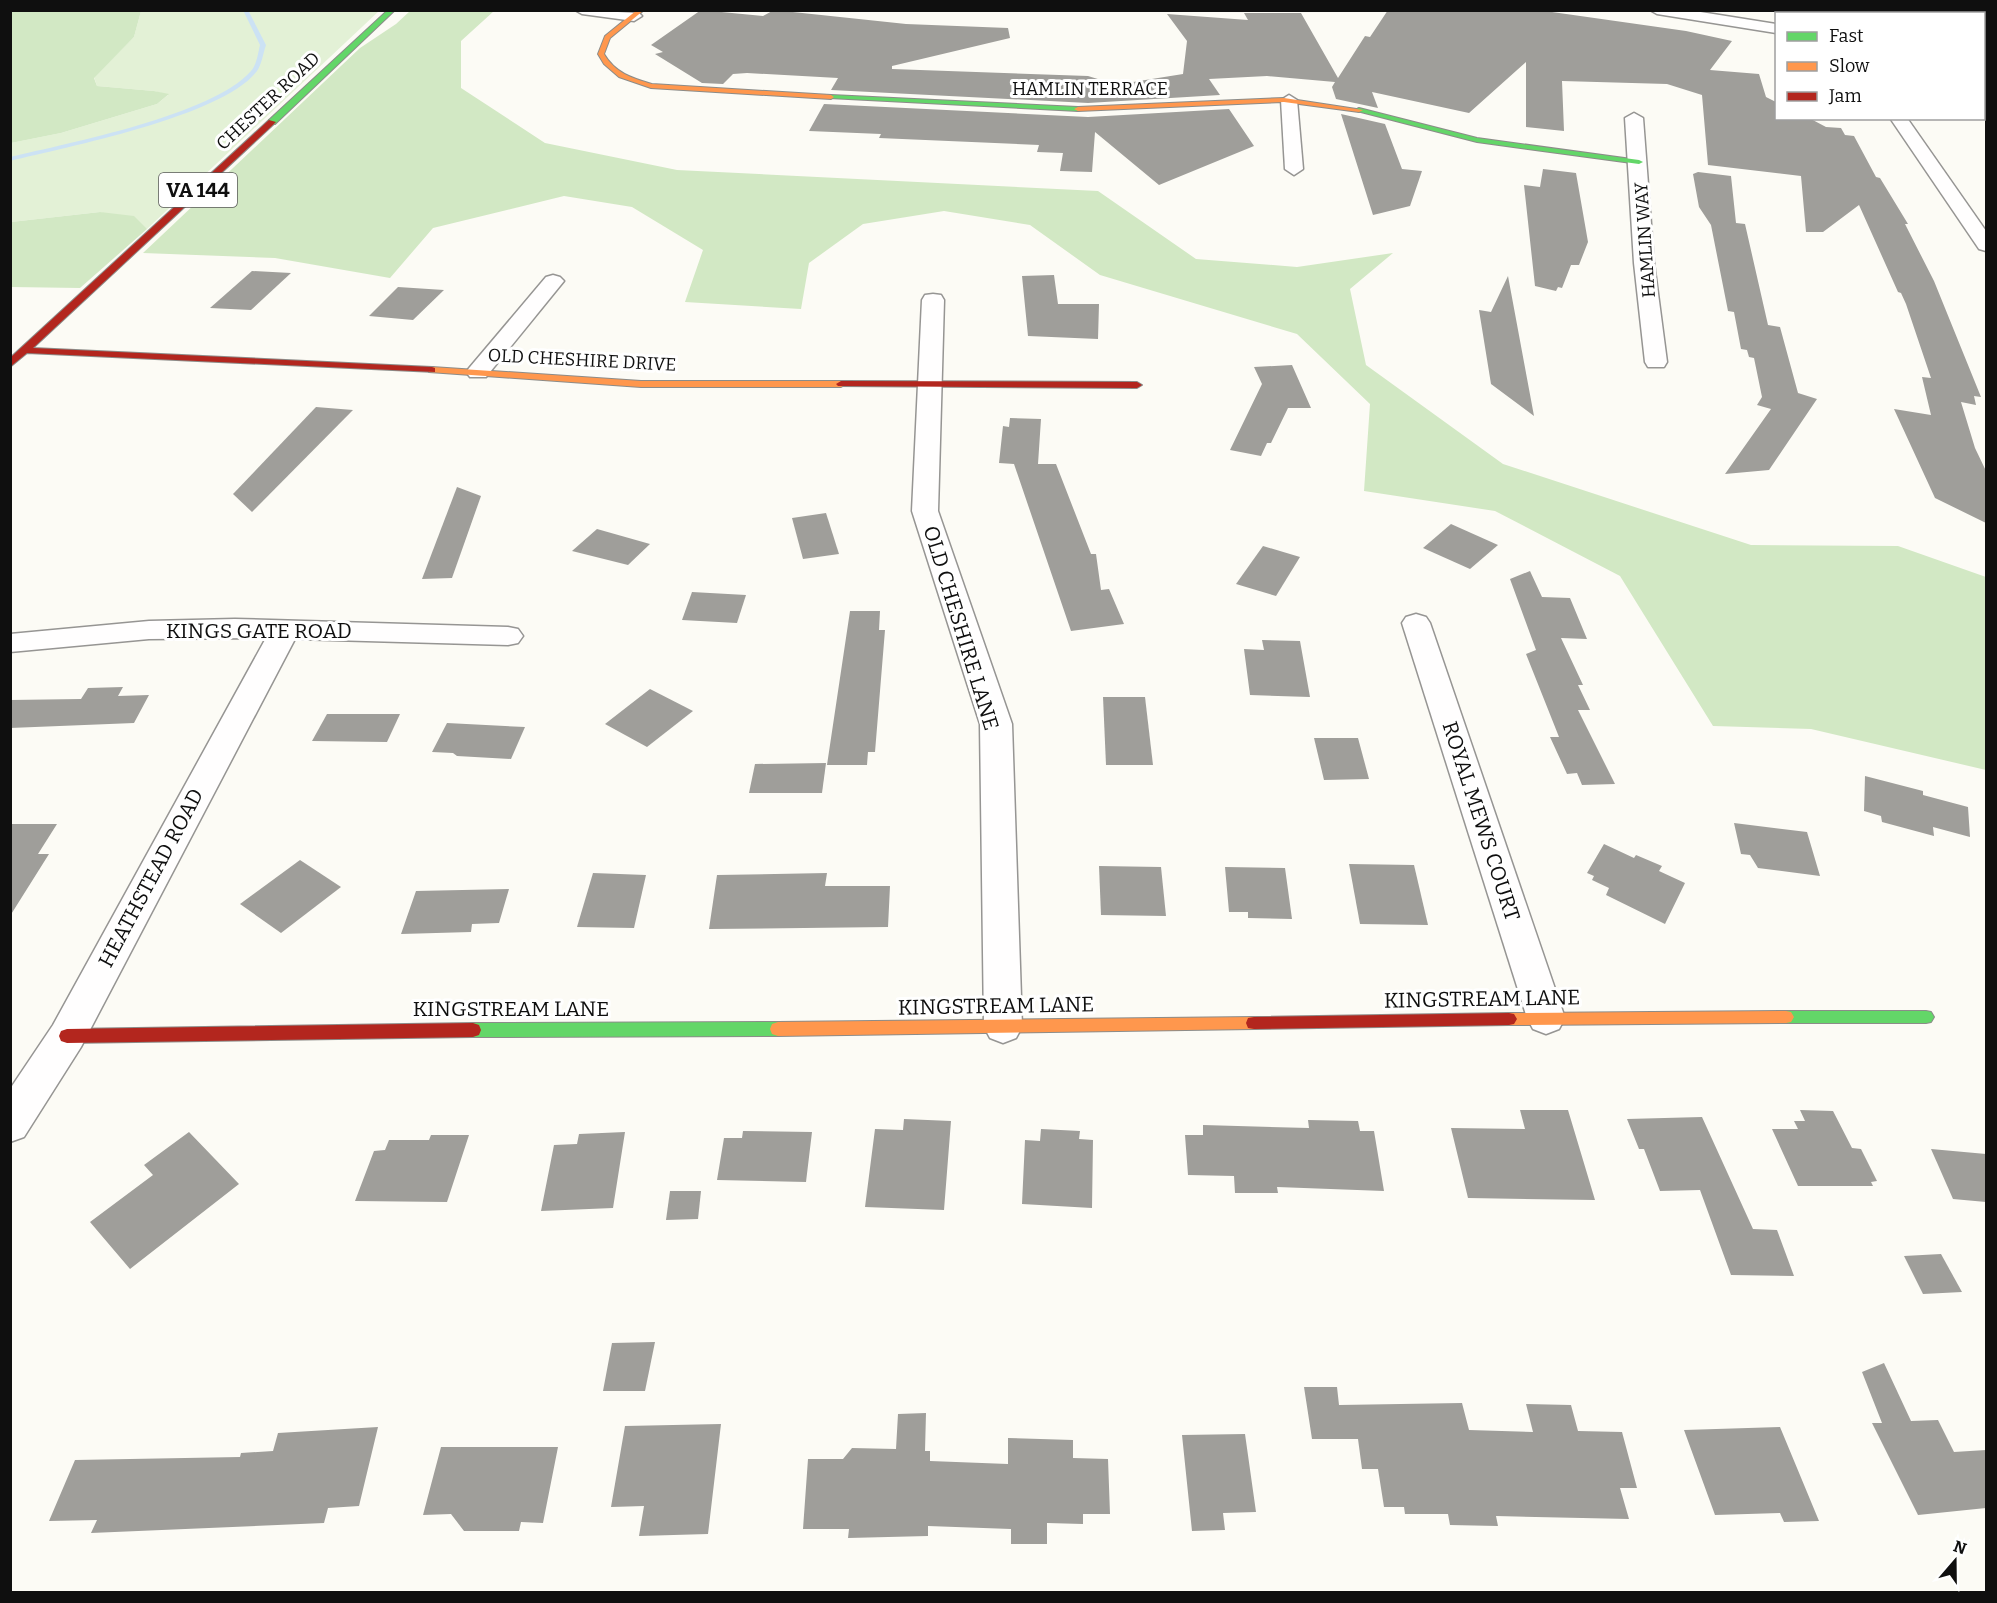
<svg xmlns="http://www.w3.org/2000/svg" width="1997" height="1603" font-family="Bitter,serif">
<rect width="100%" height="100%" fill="#fcfbf5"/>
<path fill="#e3f1d6" d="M141 11H379L147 229 100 212 11 222V143L61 133 157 104 168 95 154 91 97 86 94 77 134 37Z"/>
<g fill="#d2e8c4">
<path d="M11 10 141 11 134 37 94 78 97 86 154 91 169 94 157 104 61 133 11 143Z"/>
<path d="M494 11 461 41V88L545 143 677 170 1098 191 1196 259 1297 267 1393 253 1350 289 1366 365 1503 464 1751 545 1898 546 1986 577V770L1811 729 1713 726 1620 576 1495 511 1364 491 1370 404 1297 334 1100 275 1030 225 944 211 863 224 809 263 801 309 685 302 703 250 632 207 564 196 433 228 390 278 275 258 143 253 360 48 396 24 410 11Z"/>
<path d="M100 212 134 216 147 229 80 288 11 287V222Z"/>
</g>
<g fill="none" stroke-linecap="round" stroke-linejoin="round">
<path fill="#cce2f4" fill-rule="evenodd" d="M243 10H248L266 45C263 53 262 64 257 71 224 116 67 147 10 161V157C69 143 213 115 251 71 257 64 258 53 260 45Z"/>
</g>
<g fill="#9f9e9a">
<path d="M701 10 763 16 774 10 906 24 1008 28 1010 38 892 66V69L1088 76 1101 80 1133 82 1183 74 1187 41 1167 14 1248 20 1244 13H1301L1338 78 1365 36 1370 37 1388 10H1538L1686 31 1732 41 1710 70 1759 74 1766 97 1776 102V118H1809L1826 127 1841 128 1845 135 1854 136 1876 177 1880 178 1908 224H1905L1934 281 1981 397 1974 396 1976 405 1961 402 1975 448 1986 471V523L1935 498 1894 409 1931 415 1922 377 1931 378 1906 304 1901 293 1898 292 1859 205 1823 232H1806L1801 176 1708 165 1702 95 1667 84 1562 81 1564 131 1526 127V62L1469 113 1372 92 1378 108 1336 99 1332 87 1335 82 1267 76 1209 79 1220 95 1088 103 831 90 838 78 747 73 733 74 723 84 702 83 655 54 663 52 651 45Z"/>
<path d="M824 104 1088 117 1229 109 1254 146 1159 185 1095 132 1092 172 1060 171 1063 153 1037 152 1039 145 879 138 881 134 809 131Z"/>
<path d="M1341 114 1385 124 1402 169 1422 171 1410 206 1373 215Z"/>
<path d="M1543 169 1576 173 1588 242 1579 265H1571L1562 288 1558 287 1556 291 1535 286 1524 185 1540 187Z"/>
<path d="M1698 172 1731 176 1736 223 1745 224 1768 325 1780 327 1798 393 1817 399 1769 470 1725 474 1771 409 1757 405 1762 397 1754 358 1749 357 1747 350 1741 349 1734 312 1728 311 1711 225 1699 207 1693 174Z"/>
<path d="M252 271 291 273 251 310 210 308Z"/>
<path d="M1054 275 1058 304H1099L1098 339 1028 336 1022 276Z"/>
<path d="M1508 276 1534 416 1491 384 1479 310 1491 312Z"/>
<path d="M398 287 444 290 413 320 369 316Z"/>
<path d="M1292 365 1311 408H1288L1271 443H1267L1261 456 1230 450 1262 384 1254 367Z"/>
<path d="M316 407 353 410 252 512 233 494Z"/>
<path d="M1010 418 1041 419 1038 464H1056L1091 554H1096L1101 590 1109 589 1124 624 1071 631 1014 464 999 463 1003 426 1009 427Z"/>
<path d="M457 487 481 496 452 578 422 579Z"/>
<path d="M826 513 839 554 803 559 792 518Z"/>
<path d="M1451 524 1498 545 1470 569 1423 548Z"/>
<path d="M597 529 650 544 628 565 572 551Z"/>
<path d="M1263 546 1300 557 1276 596 1236 584Z"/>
<path d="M1530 571 1542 597 1570 598 1587 639 1561 638 1583 685H1578L1590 710H1578L1615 784 1582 785 1577 773 1567 774 1550 737H1559L1526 654 1536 650 1510 579Z"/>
<path d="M692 592 746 595 737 623 682 620Z"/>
<path d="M850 611H880L879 630H885L875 752H868L867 765H827Z"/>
<path d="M1262 640 1300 641 1310 697 1250 695 1244 649 1264 650Z"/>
<path d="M123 687 118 696 149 695 134 723 10 728V700L81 699 88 688Z"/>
<path d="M650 689 693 711 647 747 605 724Z"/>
<path d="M1103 697H1145L1153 765H1106Z"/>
<path d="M327 714H400L387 742 312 741Z"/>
<path d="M447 723 525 727 511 759 457 756 453 753 432 752Z"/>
<path d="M1314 738H1358L1369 779 1324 780Z"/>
<path d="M826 763 822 793H749L755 764Z"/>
<path d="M1865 776 1923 791V795L1968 807 1970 837 1933 827 1934 836 1882 822 1881 816 1864 811Z"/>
<path d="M1734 823 1807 832 1820 876 1758 868 1750 855 1741 854Z"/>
<path d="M10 824H57L38 854H49L10 916Z"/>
<path d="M1604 844 1634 858 1636 855 1662 866 1659 871 1685 883 1665 924 1606 895 1609 888 1592 880 1594 876 1587 873Z"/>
<path d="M300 860 341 887 281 933 240 904Z"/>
<path d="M1349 864 1414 865 1428 925 1360 924Z"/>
<path d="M1099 866 1161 867 1166 916 1101 915Z"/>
<path d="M1225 867 1285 868 1292 919 1248 918V912H1229Z"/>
<path d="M593 873 646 875 634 928 577 927Z"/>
<path d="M827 873 825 886H890L888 927 709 929 717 875Z"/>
<path d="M509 889 499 923 472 924 471 932 401 934 416 891Z"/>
<path d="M1520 1110H1568L1595 1200 1468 1198 1451 1128 1525 1129Z"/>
<path d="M1800 1110 1833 1111 1852 1148 1861 1149 1877 1181 1871 1182 1873 1186H1798L1772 1129H1798L1794 1121H1805Z"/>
<path d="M1702 1117 1753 1229 1777 1230 1794 1276 1731 1275 1700 1190 1660 1191 1644 1149H1639L1627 1119Z"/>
<path d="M904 1119 951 1121 944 1210 865 1207 875 1129 903 1130Z"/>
<path d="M1308 1120 1358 1121 1360 1131H1374L1384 1191 1277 1187 1278 1193H1235L1234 1176 1188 1175 1185 1135H1203V1125L1309 1128Z"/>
<path d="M1041 1129 1080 1131 1079 1139 1093 1140 1092 1208 1022 1204 1025 1140 1040 1141Z"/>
<path d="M743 1131 812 1132 806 1182 717 1180 724 1138H742Z"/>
<path d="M189 1132 239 1184 130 1269 90 1222 153 1175 144 1165Z"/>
<path d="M625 1132 613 1208 541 1211 554 1145 577 1144 579 1134Z"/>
<path d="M431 1135H469L447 1202 355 1201 374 1151 385 1150 389 1140H429Z"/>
<path d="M1931 1149 1986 1154V1202L1953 1199Z"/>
<path d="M670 1191H701L698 1219 666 1220Z"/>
<path d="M1941 1254 1962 1292 1923 1294 1904 1256Z"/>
<path d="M655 1342 645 1391H603L612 1343Z"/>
<path d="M1884 1363 1911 1421 1938 1420 1954 1452 1986 1450V1508L1918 1515 1872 1423H1882L1862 1372Z"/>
<path d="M1304 1387H1337L1339 1405 1462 1403 1469 1430 1533 1432 1526 1404 1571 1405 1578 1431 1622 1432 1637 1488H1620L1629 1519 1496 1516 1498 1526 1450 1525 1448 1514H1405L1404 1507H1384L1378 1469H1362L1358 1439H1312Z"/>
<path d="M926 1413 925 1451H930V1461L1008 1464V1438L1073 1440V1458L1108 1459 1110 1514H1083V1524L1047 1523V1544H1011V1529L928 1526V1536L848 1538 849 1529H803L808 1459H843L852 1448 896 1449 898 1414Z"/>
<path d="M721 1424 708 1534 639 1536 644 1506 611 1507 625 1426Z"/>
<path d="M378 1427 359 1506 328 1508 324 1523 91 1533 97 1520 49 1521 75 1460 240 1457 241 1453 273 1451 278 1433Z"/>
<path d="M1780 1427 1819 1521 1784 1522 1780 1513 1715 1515 1684 1430Z"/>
<path d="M1245 1434 1256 1512 1223 1513 1225 1530 1192 1531 1182 1435Z"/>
<path d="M441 1447H558L543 1523 521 1522 519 1531H464L451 1514 423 1515Z"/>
</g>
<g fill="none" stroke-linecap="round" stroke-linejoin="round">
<g stroke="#969593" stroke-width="3">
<g id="street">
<path d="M575 10 639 13 642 16 634 21 582 14Z"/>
<path d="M1650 10H1688L1776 24V33L1657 14Z"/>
<rect x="1984" y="38" width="2" height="10"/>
<path d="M1289 95 1297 100 1303 169 1294 175 1285 169 1281 100Z"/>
<path d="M1634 113 1643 118 1654 263 1667 362 1664 367H1648L1645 362 1634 263 1625 118Z"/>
<path d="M1890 118H1907L1986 231V251L1979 249Z"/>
<path d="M553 275 560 277 564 281 486 377H470L466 372 470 367 546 277Z"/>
<path d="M933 294 941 295 944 300 938 511 1012 724 1022 1027 1016 1038 1003 1043 990 1038 984 1027 980 724 912 511 922 300 925 295Z"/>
<path d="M1416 614 1426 617 1430 623 1565 1018 1559 1029 1546 1034 1533 1029 1527 1018 1402 623 1406 617Z"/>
<path d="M235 619 508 627 518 629 523 636 518 643 508 645 295 639 81 1047 24 1137 10 1142V1089L53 1025 266 638 149 639 10 652V634L149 621Z"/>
</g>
</g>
<g stroke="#8c8c89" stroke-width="2">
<g id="fast">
<path d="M388 10H395L275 124H269V120Z"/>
<path d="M831 95 1078 107 1082 109 1078 111 829 98Z"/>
<path d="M1359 108 1477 138 1639 160 1643 162 1639 164 1477 142 1357 111V109Z"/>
<path d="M1786 1011H1926L1931 1012 1934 1017 1931 1022 1926 1023H1786L1781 1022 1778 1017 1781 1012Z"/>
<path d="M778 1022 784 1024 786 1029 784 1034 778 1036 473 1037 467 1035 465 1030 467 1025 473 1023Z"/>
</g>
</g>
<g stroke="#8c8c89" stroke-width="2">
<g id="slow">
<path d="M637 10H644L610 38 604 54C615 73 632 78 652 84L831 95 834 97 831 99 651 88 619 77 604 64 598 54 605 36Z"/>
<path d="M1284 98 1363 110 1359 112 1284 102 1078 111 1074 109 1078 107Z"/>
<path d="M432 367 641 381H841L846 384 841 387H641L429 372V368Z"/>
<path d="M1786 1011 1791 1012 1794 1017 1791 1022 1786 1023 1509 1025 1504 1024 1501 1019 1504 1014 1509 1013Z"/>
<path d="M1254 1017 1260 1018 1262 1023 1260 1028 1254 1029 778 1036 772 1034 770 1029 772 1024 778 1022Z"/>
</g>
</g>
<g stroke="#8c8c89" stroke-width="2">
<g id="jam">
<path d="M269 120 276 122 33 348 432 367 435 368V372L27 353 10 367V358Z"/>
<path d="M841 381 1137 382 1142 385 1137 388 838 386 836 384Z"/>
<path d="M1509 1013 1514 1014 1517 1019 1514 1024 1509 1025 1254 1029 1248 1028 1246 1023 1248 1018 1254 1017Z"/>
<path d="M473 1023 479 1025 481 1030 479 1035 473 1037 67 1043 61 1041 59 1036 61 1031 67 1029Z"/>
</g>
</g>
<use href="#street" fill="#fffefe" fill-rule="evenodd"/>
<use href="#fast" fill="#63d668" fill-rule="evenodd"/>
<use href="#slow" fill="#ff974d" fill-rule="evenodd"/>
<use href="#jam" fill="#b3261e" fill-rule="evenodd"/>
</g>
<g text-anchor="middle" stroke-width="6" stroke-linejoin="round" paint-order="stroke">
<g font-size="18" fill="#0f0f0f" stroke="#fff">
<text x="1090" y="95">HAMLIN TERRACE</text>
<text transform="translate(268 101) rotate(-43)" y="6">CHESTER ROAD</text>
<text transform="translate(1645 240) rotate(-94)" y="6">HAMLIN WAY</text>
<text transform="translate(582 360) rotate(3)" y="6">OLD CHESHIRE DRIVE</text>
</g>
<rect fill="#fff" stroke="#575757" stroke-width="1.5" x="159" y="173" width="78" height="34" rx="4.5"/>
<g font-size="20" font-weight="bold" fill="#0f0f0f">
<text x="198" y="197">VA 144</text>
</g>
<g font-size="21" fill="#0f0f0f" stroke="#fff">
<text transform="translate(961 628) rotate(73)" y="7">OLD CHESHIRE LANE</text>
<text x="259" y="638">KINGS GATE ROAD</text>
<text transform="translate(1481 821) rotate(72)" y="7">ROYAL MEWS COURT</text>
<text transform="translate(151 878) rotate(-62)" y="7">HEATHSTEAD ROAD</text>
<text transform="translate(1482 999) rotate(-1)" y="7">KINGSTREAM LANE</text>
<text transform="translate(996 1006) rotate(-1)" y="7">KINGSTREAM LANE</text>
<text x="511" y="1016">KINGSTREAM LANE</text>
</g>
</g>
<rect width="1997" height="1603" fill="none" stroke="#0f0f0f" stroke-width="24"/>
<rect x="1775" y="12" width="210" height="108" fill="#ffffff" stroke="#9f9f9f" stroke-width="1.5"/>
<rect x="1787" y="32" width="30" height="9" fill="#63d668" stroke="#9f9f9f" stroke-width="1.5"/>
<text x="1829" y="42" font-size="18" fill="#0f0f0f">Fast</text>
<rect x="1787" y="62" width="30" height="9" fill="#ff974d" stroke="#9f9f9f" stroke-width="1.5"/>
<text x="1829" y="72" font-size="18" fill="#0f0f0f">Slow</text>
<rect x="1787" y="92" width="30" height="9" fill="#b3261e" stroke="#9f9f9f" stroke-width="1.5"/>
<text x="1829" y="102" font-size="18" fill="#0f0f0f">Jam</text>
<g transform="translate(1955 1561) rotate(20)" stroke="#ffffff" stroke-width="4.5" paint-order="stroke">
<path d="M0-4.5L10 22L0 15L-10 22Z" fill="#0f0f0f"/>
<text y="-9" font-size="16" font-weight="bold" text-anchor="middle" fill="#0f0f0f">N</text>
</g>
</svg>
